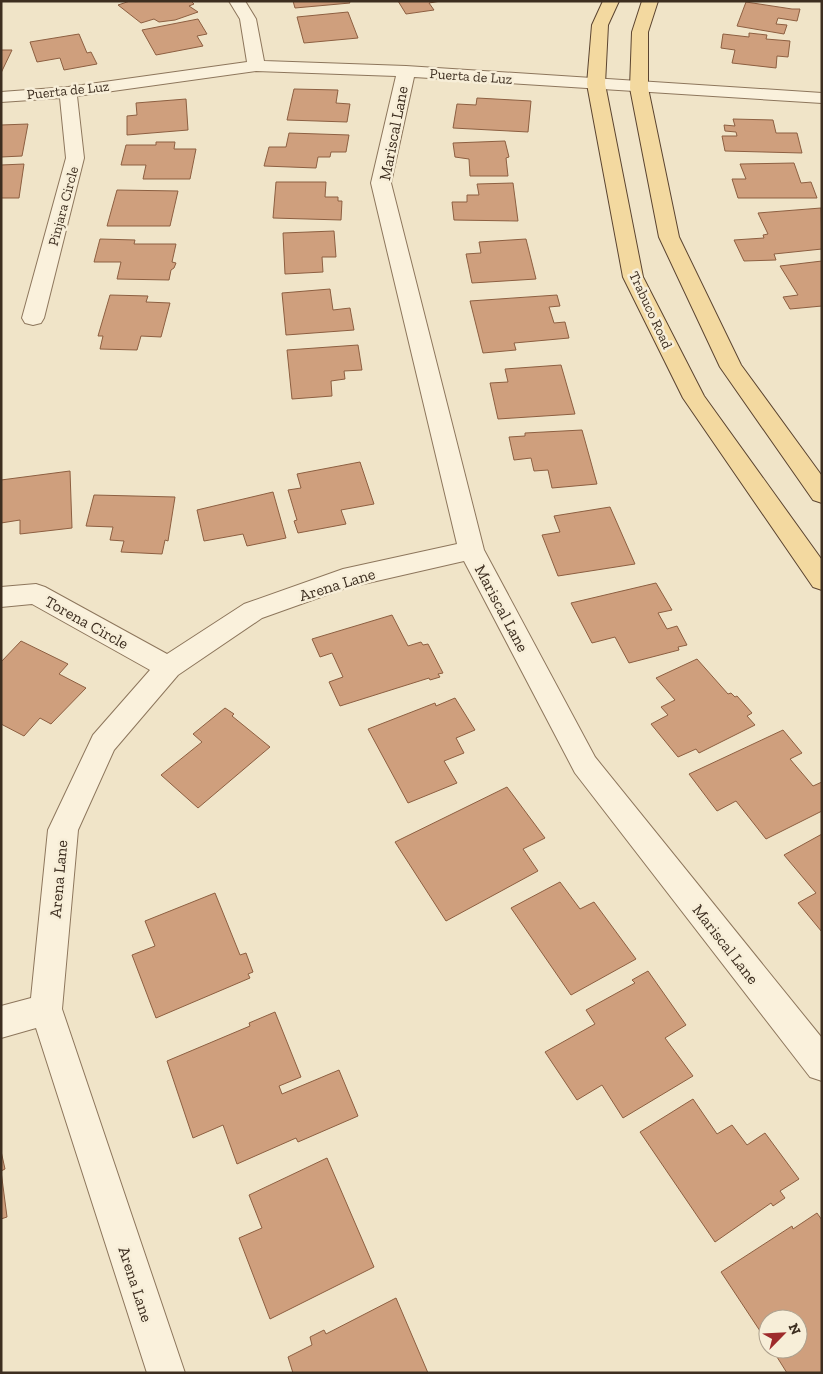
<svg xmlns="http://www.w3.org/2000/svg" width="823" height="1374" font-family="'Zilla Slab',serif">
<rect width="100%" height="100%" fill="#f0e4c8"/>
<g fill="#cf9f7d" stroke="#8d5f41">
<path d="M130 1H191L194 4 189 6 198 12 175 20 159 22 154 19 141 23 118 5Z"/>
<path d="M293 1H349L350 3 295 8Z"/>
<path d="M398 1H441L429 3 434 10 406 14Z"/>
<path d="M746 2 792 9H800L797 21 778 18 776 24 787 25 784 34 737 26Z"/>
<path d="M348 12 358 38 304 43 297 17Z"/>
<path d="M198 19 207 34 197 36 203 46 156 55 142 30Z"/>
<path d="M749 33 767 35 766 39 790 41 788 57 777 56 776 68 732 63 735 50 721 48 723 34 749 37Z"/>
<path d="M79 34 87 53 91 52 97 64 64 70 60 58 37 62 30 42Z"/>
<path d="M1 50H12L1 73Z"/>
<path d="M294 89 338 90 336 103 350 104 347 122 287 120Z"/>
<path d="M477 98 531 101 528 132 453 128 457 104 476 105Z"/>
<path d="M186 99 188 130 127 135V116L137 115 136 103Z"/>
<path d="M733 119 773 120 776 133H797L802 153 725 151 722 136H737L736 132 725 131 724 125 735 126Z"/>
<path d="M28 124 22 156 1 157V125Z"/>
<path d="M289 133 349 135 346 152H331L330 157H318L316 168 264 166 269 147H286Z"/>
<path d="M505 141 509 157 506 158 508 176H470L469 159 455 157 453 143Z"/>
<path d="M156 142H175L174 149H196L190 179H143L146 165H121L126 145H156Z"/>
<path d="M794 163 801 183 811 182 817 198H738L732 179H746L740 164Z"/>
<path d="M24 164 19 198H1V165Z"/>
<path d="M276 182H326L325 197H338V201H342L341 220 273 218Z"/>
<path d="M513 183 518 221 454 220 452 202H467V195H479L477 184Z"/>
<path d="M117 190 178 191 170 226H107Z"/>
<path d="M821 208 822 249 774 254 776 260 744 261 734 240 764 238 763 235 768 234 758 213Z"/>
<path d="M334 231 336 257H322L323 272 285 274 283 233Z"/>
<path d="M100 239 135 240 134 244H176L172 262 176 263 174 268 171 270 169 280 117 279 121 262H94Z"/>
<path d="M526 239 536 279 472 283 466 254 481 253 479 242Z"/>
<path d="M822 261V306L790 309 783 297 798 295 780 266Z"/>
<path d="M330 289 333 310 350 308 354 330 286 335 282 293Z"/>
<path d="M110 295 148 296 146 302 170 303 161 337 141 336 137 350 100 349 103 336H98Z"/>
<path d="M557 295 560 306 549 307 554 323 565 322 569 338 514 343 516 350 483 353 470 301Z"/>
<path d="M358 345 362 370 344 371 345 379 331 381 332 396 292 399 287 350Z"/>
<path d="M561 365 575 414 498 419 490 383 508 382 505 369Z"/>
<path d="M582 430 597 484 552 488 548 470 534 471 531 458 514 460 509 437 525 436V433Z"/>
<path d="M360 462 374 504 341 510 346 524 298 533 294 521 297 520 288 490 301 488 297 474Z"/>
<path d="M70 471 72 528 20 534V520L1 523V480Z"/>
<path d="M273 492 286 538 247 546 243 534 204 541 197 510Z"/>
<path d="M94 495 175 497 168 541 165 540 162 554 121 552 124 541 110 540 113 527 86 526Z"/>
<path d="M610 507 635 564 558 576 542 535 560 532 554 516Z"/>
<path d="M656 583 672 610 658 613 667 629 677 626 687 645 678 647 679 650 629 663 615 637 592 643 571 603Z"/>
<path d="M392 615 408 646 421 642 423 645 428 644 443 673 438 674 440 677 430 680 429 678 340 706 329 682 343 677 332 653 320 657 312 639Z"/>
<path d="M21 641 68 664 59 674 86 688 51 724 40 718 24 736 1 724V662Z"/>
<path d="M697 659 728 694 731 693 735 697 737 696 752 713 747 716 755 725 699 753 696 749 678 757 651 724 668 715 661 707 675 700 656 678Z"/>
<path d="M455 698 475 730 456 738 464 753 444 761 457 783 408 803 368 729 435 703 436 706Z"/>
<path d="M225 708 234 714 232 716 270 747 198 808 161 775 202 742 193 734Z"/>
<path d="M783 730 802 753 790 759 813 786 822 782V811L766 839 736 801 717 811 689 774Z"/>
<path d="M507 787 545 838 523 849 538 871 446 921 395 842Z"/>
<path d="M822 834V932L798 903 816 893 784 855Z"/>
<path d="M560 882 580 909 594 902 636 959 571 995 511 908Z"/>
<path d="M215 893 240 955 246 953 253 972 248 974 250 978 156 1018 132 955 155 946 145 921Z"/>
<path d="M648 971 686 1025 665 1038 693 1076 623 1118 602 1085 577 1100 545 1052 595 1024 586 1010 635 983 632 980Z"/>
<path d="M275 1012 301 1077 279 1086 282 1094 339 1070 358 1116 298 1142 296 1138 237 1164 223 1125 193 1138 167 1061 250 1026 249 1023Z"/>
<path d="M693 1099 717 1134 732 1125 747 1145 765 1133 799 1179 780 1191 785 1198 773 1206 771 1203 715 1242 640 1132Z"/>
<path d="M1 1151 5 1169 1 1171 7 1217 1 1219Z"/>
<path d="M327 1158 374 1267 270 1319 239 1238 262 1228 249 1195Z"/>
<path d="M817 1213 822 1220V1373H787L772 1349H798V1319H768V1343L721 1272 792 1226 793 1229Z"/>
<path d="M396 1298 428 1373H293L288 1357 312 1345 310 1337 324 1330 326 1334Z"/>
</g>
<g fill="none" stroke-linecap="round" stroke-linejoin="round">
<g stroke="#8d765c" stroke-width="2">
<path id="minor" d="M229 1H245L256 19 264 61 406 66 822 93V103L414 77 391 183 484 550 595 757 822 1038V1081L810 1077 575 773 464 561 346 588 262 618 178 675 114 750 78 830 62 1009 185 1373H147L36 1028 1 1038V1006L31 998 48 830 93 735 150 670 32 604 1 607V587L36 584 45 587 167 654 244 604 343 569 457 544 371 183 396 76 256 71 77 96 84 158 44 318 41 323 33 325 25 323 22 318 66 158 60 98 1 102V92L68 87 247 62 240 19Z"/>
</g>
<g stroke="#5b4430" stroke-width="2">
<g id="primary">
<path d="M603 1H619L608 25 605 84 643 277 704 396 822 560V590L813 587 683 398 623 277 587 84 592 25Z"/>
<path d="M642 1H658L648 32V88L679 237 741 365 822 476V503L813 500 720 367 659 237 630 88 632 32Z"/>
</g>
</g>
<use href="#minor" fill="#faf1dc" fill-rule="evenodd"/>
<use href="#primary" fill="#f3d9a0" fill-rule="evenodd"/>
</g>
<g text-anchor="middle" stroke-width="5" stroke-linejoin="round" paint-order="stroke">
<g font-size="14" fill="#3d2e20" stroke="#f7eed8">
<text transform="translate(471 76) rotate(4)" y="5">Puerta de Luz</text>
<text transform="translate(68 90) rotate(-6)" y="5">Puerta de Luz</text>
<text transform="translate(63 206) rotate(-75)" y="5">Pinjara Circle</text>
<text transform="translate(651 310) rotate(65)" y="5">Trabuco Road</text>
</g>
<g font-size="16" fill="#3d2e20" stroke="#f7eed8">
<text transform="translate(393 133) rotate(-79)" y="6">Mariscal Lane</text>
<text transform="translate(337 584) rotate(-17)" y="6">Arena Lane</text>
<text transform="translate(502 608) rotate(62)" y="6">Mariscal Lane</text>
<text transform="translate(87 622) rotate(29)" y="6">Torena Circle</text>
<text transform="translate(58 879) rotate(-85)" y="6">Arena Lane</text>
<text transform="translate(726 944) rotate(52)" y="6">Mariscal Lane</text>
<text transform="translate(136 1284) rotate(72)" y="6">Arena Lane</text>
</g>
</g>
<rect width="823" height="1374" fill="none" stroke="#3d2e20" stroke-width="5"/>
<g transform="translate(783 1334) rotate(66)"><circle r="24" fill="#f7eed8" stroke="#ada18e"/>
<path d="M0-4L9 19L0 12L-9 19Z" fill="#9e2a2b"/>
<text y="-8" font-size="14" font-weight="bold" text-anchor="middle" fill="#3d2e20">N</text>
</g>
</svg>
